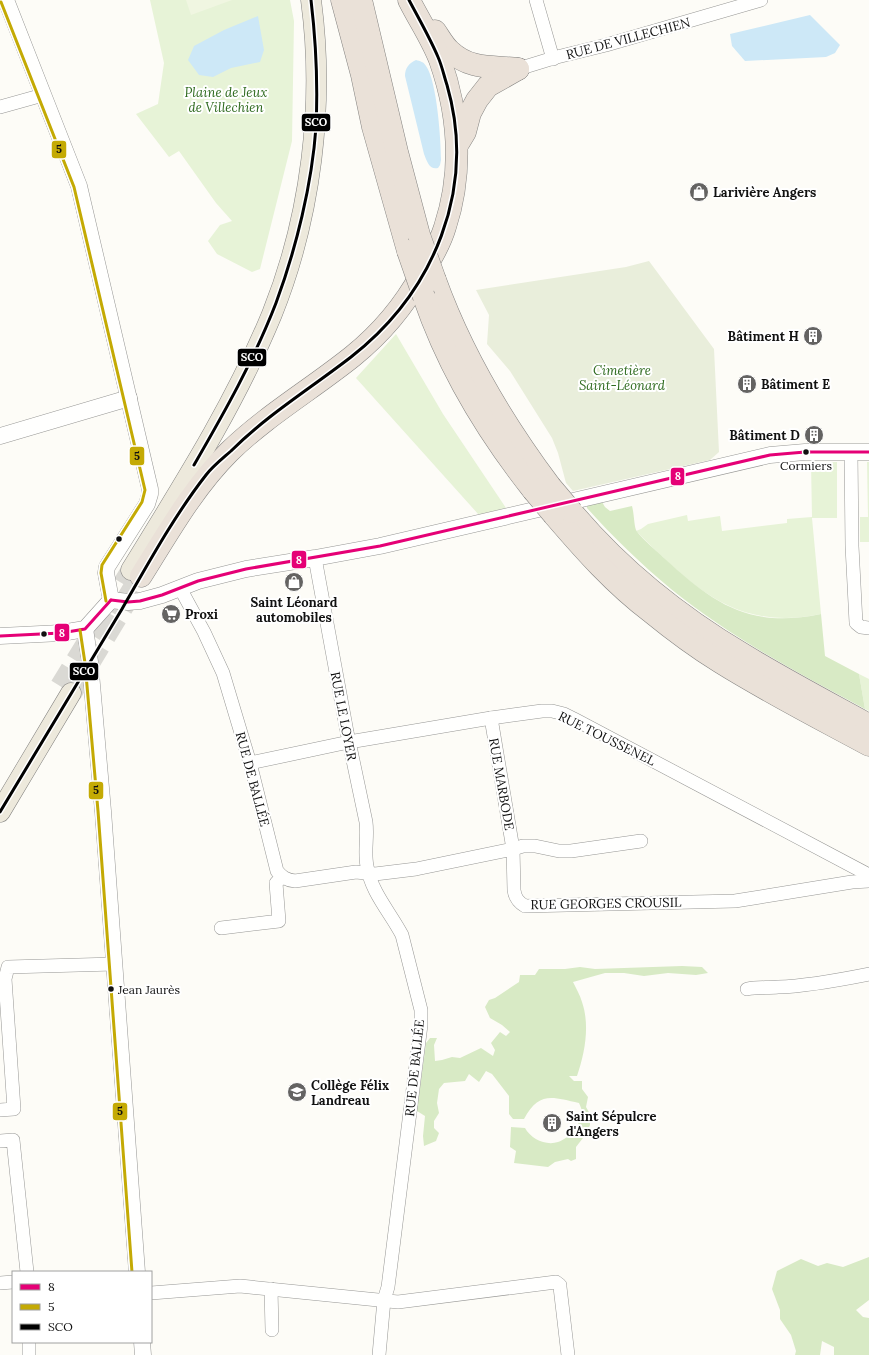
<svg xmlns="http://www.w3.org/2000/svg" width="869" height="1355" font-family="Lora,serif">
<rect width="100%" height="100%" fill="#fdfcf7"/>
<g fill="#e7f3d7">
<path d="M150 0H290L294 21 292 141 260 269 252 272 217 254 208 241 220 225 232 221 216 203 179 151 169 157 136 114 158 104 164 63Z"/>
<path d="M396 334 443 414 506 508 479 515 356 378Z"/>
<path d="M837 462V518H812L821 614C735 632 692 586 636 531L641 529 648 524 687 515 688 521 720 516 722 531 787 523V519L812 517 811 463Z"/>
<path d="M867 462H869V542H860V517H868Z"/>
<path d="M859 674 869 679V711L865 709Z"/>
</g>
<g fill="#d8eac5">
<path d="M602 502 605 507 610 511 632 506C634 513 634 524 636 530 639 536 659 553 664 558 714 604 750 629 821 614L825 656 859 674 865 709C798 673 730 637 671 589 641 564 613 537 587 508V505Z"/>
<path d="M682 966 702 967 708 973 696 975 668 973 644 976 624 973H605L573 982C576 988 580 995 582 1002 590 1025 585 1053 577 1076H569L574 1081H582V1089L588 1097 586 1107 590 1114V1125L586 1134 576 1147V1159L571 1161 568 1159 555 1162 548 1167 514 1163 516 1151 510 1147 511 1127 525 1128C531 1139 546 1146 558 1142 563 1141 572 1133 577 1129 579 1116 586 1118 579 1103 552 1097 539 1091 524 1119H513L509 1114V1096L492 1074 486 1071 479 1082 469 1074 465 1081 444 1083 439 1089 437 1103 439 1113 434 1121V1128L439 1133 436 1141 424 1146 423 1136 425 1116 417 1111 426 1043 430 1038H437L434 1045 435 1061 442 1060 452 1057 460 1058 481 1048 493 1056 495 1050 491 1043 500 1032 506 1036 510 1032 502 1025 490 1018 485 1007 489 1000 495 998 519 982 520 975H535L539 969H565L580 967 595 969Z"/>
<path d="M869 1257V1300L856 1310 863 1317 869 1318V1355H834V1347L822 1341 820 1355H795L796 1351 791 1335 780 1319V1310L772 1289 777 1271 801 1259 818 1266 827 1263 843 1267Z"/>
</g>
<path fill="#e9eedb" d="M649 261 714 349 719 452 710 460 573 491 566 483 558 453 552 438 510 371 487 344 489 315 476 290 626 267Z"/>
<path fill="#f0f6e1" d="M186 0H232L191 15Z"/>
<g fill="#cde8f7">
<path d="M810 15 840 45 835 53 826 57 745 61 732 46 730 34Z"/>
<path d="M258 16 264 50 260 62 231 68 213 77 199 75 188 60 194 46 224 30Z"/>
<path d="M416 60C420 61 424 62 426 66 437 81 441 140 441 160L440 165 438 168C429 170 427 161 424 154L405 76C405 68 409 63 416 60Z"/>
</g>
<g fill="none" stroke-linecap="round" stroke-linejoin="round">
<path stroke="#dad9d4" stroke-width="20" stroke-dasharray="20 10" stroke-linecap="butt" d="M60 686 131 570"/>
<path stroke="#dad9d4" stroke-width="22" stroke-dasharray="22 11" stroke-linecap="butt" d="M71 693 141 576"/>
<g stroke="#979795" stroke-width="14">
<g id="minor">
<path d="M536 0 553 59"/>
<path d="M518 69 557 57 606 45 761 0"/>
<path d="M0 107 43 95"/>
<path d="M851 453 852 546 856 623 861 627 869 628"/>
<path d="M315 558 347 732 366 822C368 837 364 852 367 866 371 892 390 912 402 935L421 1010V1025L388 1287 384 1300 379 1355"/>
<path d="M180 588 204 632 223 673 250 763 277 871C282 877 286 880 295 881L356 872 375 874 416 869 513 849 514 890C515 898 518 902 525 906L735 901 852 882 869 881"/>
<path d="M491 718 513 849 523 846H535L559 851H571L641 841"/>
<path d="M250 763 349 742 491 718 542 711H552L564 714 574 719 869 875"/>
<path d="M221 928 279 921 276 883 282 877"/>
<path d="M747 989C757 987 767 988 778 987 808 986 839 980 869 974"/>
<path d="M0 1110 14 1109 5 979 8 967 114 964"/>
<path d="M0 1141 13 1140 27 1272"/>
<path d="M0 1283 13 1282"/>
<path d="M271 1289 272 1330"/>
<path d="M151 1293 240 1286 398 1302 556 1282 560 1285V1287L568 1355"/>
<path d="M29 1342V1355"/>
</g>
</g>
<g stroke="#979795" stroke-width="17">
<g id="tertiary">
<path d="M6 0 79 186 150 489V494L147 504 107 567 106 573 111 600"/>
<path d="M0 436 129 398"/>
<path d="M111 600 128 602 140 601 162 595 198 581 246 569 315 558 380 546 770 455 805 452H869"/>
<path d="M85 629 90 662 103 811 137 1272"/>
<path d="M0 636 61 633 85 629 111 600"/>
<path d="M142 1342 143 1355"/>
</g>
</g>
<g stroke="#858482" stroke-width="21">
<g id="primary">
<path d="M131 570C182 487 235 404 272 314 311 217 325 104 311 0"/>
<path d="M0 812 71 693"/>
</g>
</g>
<g stroke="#858482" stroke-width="23">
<g id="motorway">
<path d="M342 0 362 75 373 127 408 251"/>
<path d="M361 0 397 152 419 235"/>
<path d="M435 31C440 38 444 46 450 51 470 70 492 66 518 69"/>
<path d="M459 142 465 132 470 113 477 100 488 86 518 69"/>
<path d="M435 280C462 355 503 423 550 486"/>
<path d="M424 297C448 367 487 432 533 490"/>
<path d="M572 512C620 569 680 617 744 655 785 680 827 702 869 725"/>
<path d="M554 515C584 550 614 584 651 612 673 630 696 647 720 662 768 692 819 718 869 745"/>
<path d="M141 576C168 533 193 488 229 452 267 415 312 389 353 356 380 334 404 306 421 275 430 260 440 244 445 227 463 172 459 114 440 60 432 39 419 20 409 0"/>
</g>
</g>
<use href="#minor" stroke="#fffffe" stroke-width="13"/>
<use href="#tertiary" stroke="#fffffe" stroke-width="16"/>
<use href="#primary" stroke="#ede9dc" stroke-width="20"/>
<use href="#motorway" stroke="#eae1d8" stroke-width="22"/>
<g stroke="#858482" stroke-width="23" stroke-linecap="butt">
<g id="motorway-bridge">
<path d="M419 235 435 280"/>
<path d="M408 251 424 297"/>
<path d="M550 486 572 512"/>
<path d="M533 490 554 515"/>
</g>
</g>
<use href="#motorway-bridge" stroke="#eae1d8" stroke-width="22"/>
<g stroke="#fff" stroke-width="6">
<g id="bus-1">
<path d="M111 600 128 602 140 601 162 595 198 581 246 569 380 546 770 455 805 452H869"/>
<path d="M0 636 61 633 85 629 111 600"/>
</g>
</g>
<g stroke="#fff" stroke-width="6">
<g id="bus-2">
<path d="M1 2 74 187 145 490 142 502 102 565 101 573 106 601"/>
<path d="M80 630 85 663 98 811 132 1272"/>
</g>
</g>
<g stroke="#fff" stroke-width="6">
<g id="bus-3">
<path d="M194 465C224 413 254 360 276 303 296 249 312 184 316 127 318 84 316 42 311 0"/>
<path d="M0 812C41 744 81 676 122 609 148 564 174 516 206 475 213 466 222 459 231 451 267 415 311 388 351 357 434 292 477 189 447 85 444 76 442 66 438 57 430 38 419 19 409 0"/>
</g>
</g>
<use href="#bus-1" stroke="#e50076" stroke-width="3"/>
<use href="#bus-2" stroke="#c4aa04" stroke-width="3"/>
<use href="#bus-3" stroke="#000" stroke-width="3"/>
</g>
<defs>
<g id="shop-disc" transform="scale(1)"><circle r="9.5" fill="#646362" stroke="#fff"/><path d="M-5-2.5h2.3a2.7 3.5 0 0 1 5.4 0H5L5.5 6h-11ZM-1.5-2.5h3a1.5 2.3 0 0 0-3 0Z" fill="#fff"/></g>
<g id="building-disc" transform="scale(1)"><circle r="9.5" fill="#646362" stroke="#fff"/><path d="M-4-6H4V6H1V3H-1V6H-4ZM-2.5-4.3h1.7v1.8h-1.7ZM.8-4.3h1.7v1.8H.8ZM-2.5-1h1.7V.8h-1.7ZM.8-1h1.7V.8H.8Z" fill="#fff"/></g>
<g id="supermarket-disc" transform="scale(1)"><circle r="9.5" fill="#646362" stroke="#fff"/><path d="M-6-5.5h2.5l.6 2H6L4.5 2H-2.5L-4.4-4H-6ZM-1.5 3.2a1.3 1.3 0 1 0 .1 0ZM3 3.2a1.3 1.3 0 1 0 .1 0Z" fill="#fff"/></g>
<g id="school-disc" transform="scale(1)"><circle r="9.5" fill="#646362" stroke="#fff"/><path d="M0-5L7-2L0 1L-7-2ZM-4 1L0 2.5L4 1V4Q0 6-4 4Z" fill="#fff"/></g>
</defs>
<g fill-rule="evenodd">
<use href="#shop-disc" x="699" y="192"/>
<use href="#building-disc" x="813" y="336"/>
<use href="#building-disc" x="747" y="384"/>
<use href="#building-disc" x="814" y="435"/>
<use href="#shop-disc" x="294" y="582"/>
<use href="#supermarket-disc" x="171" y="614"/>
<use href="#school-disc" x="297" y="1092"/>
<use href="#building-disc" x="552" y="1123"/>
</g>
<g fill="#111" stroke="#fff" stroke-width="1.5">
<circle cx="806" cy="452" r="3.5"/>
<circle cx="119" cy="539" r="3.5"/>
<circle cx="44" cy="634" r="3.5"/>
<circle cx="111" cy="989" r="3.5"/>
</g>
<g text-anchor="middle" stroke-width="4" stroke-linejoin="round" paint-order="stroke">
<g font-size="12" fill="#111" stroke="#fff">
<text x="806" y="470">Cormiers</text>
<text x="118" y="994" text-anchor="start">Jean Jaurès</text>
</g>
<g font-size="13" fill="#111" stroke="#fff">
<text transform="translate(628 38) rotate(-15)" y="5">RUE DE VILLECHIEN</text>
<text transform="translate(344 716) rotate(79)" y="5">RUE LE LOYER</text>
<text transform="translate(607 738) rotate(26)" y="5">RUE TOUSSENEL</text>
<text transform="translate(253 779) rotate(75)" y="5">RUE DE BALLÉE</text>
<text transform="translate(502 784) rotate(80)" y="5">RUE MARBODE</text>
<text transform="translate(606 903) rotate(-1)" y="5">RUE GEORGES CROUSIL</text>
<text transform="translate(414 1068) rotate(-84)" y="5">RUE DE BALLÉE</text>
</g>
<g font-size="13" font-style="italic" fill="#2f6b1f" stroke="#fff">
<text x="226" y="97">Plaine de Jeux<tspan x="226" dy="15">de Villechien</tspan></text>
<text x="622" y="375">Cimetière<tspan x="622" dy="15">Saint-Léonard</tspan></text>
</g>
<g font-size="13" font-weight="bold" fill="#111" stroke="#fff" text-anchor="start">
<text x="713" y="197">Larivière Angers</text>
<text x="799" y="341" text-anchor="end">Bâtiment H</text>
<text x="761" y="389">Bâtiment E</text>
<text x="800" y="440" text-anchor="end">Bâtiment D</text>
<text x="294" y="607" text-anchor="middle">Saint Léonard<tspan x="294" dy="15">automobiles</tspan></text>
<text x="185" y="619">Proxi</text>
<text x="311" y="1090">Collège Félix<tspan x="311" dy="15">Landreau</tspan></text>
<text x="566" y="1121">Saint Sépulcre<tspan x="566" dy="15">d'Angers</tspan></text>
</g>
</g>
<g stroke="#fff" stroke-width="1.5">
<rect x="301" y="113" width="30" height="19" rx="4" fill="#000"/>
<rect x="51" y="140" width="16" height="19" rx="4" fill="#c4aa04"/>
<rect x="237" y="348" width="30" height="19" rx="4" fill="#000"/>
<rect x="129" y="446" width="16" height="20" rx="4" fill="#c4aa04"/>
<rect x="670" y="467" width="15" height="19" rx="4" fill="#e50076"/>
<rect x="291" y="550" width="16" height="19" rx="4" fill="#e50076"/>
<rect x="54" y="623" width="16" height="19" rx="4" fill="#e50076"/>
<rect x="69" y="662" width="30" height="19" rx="4" fill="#000"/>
<rect x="88" y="781" width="16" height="19" rx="4" fill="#c4aa04"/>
<rect x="112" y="1102" width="16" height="19" rx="4" fill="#c4aa04"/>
</g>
<g font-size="11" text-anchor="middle" font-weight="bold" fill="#fff">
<text x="316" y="126">SCO</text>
<text x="252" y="361">SCO</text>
<text x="678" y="480">8</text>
<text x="299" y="564">8</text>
<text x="62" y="637">8</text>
<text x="84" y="675">SCO</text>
</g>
<g font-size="11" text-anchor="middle" font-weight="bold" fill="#111">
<text x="59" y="153">5</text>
<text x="137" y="460">5</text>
<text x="96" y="794">5</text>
<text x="120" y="1115">5</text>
</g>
<rect x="12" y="1271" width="140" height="72" fill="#ffffff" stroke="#a0a0a0"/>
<rect x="20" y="1284" width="20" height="6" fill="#e50076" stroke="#a0a0a0"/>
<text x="48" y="1291" font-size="12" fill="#111111">8</text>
<rect x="20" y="1304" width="20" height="6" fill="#c4aa04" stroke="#a0a0a0"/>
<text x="48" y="1311" font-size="12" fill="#111111">5</text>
<rect x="20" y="1324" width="20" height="6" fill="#000000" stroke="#a0a0a0"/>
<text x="48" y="1331" font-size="12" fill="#111111">SCO</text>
</svg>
